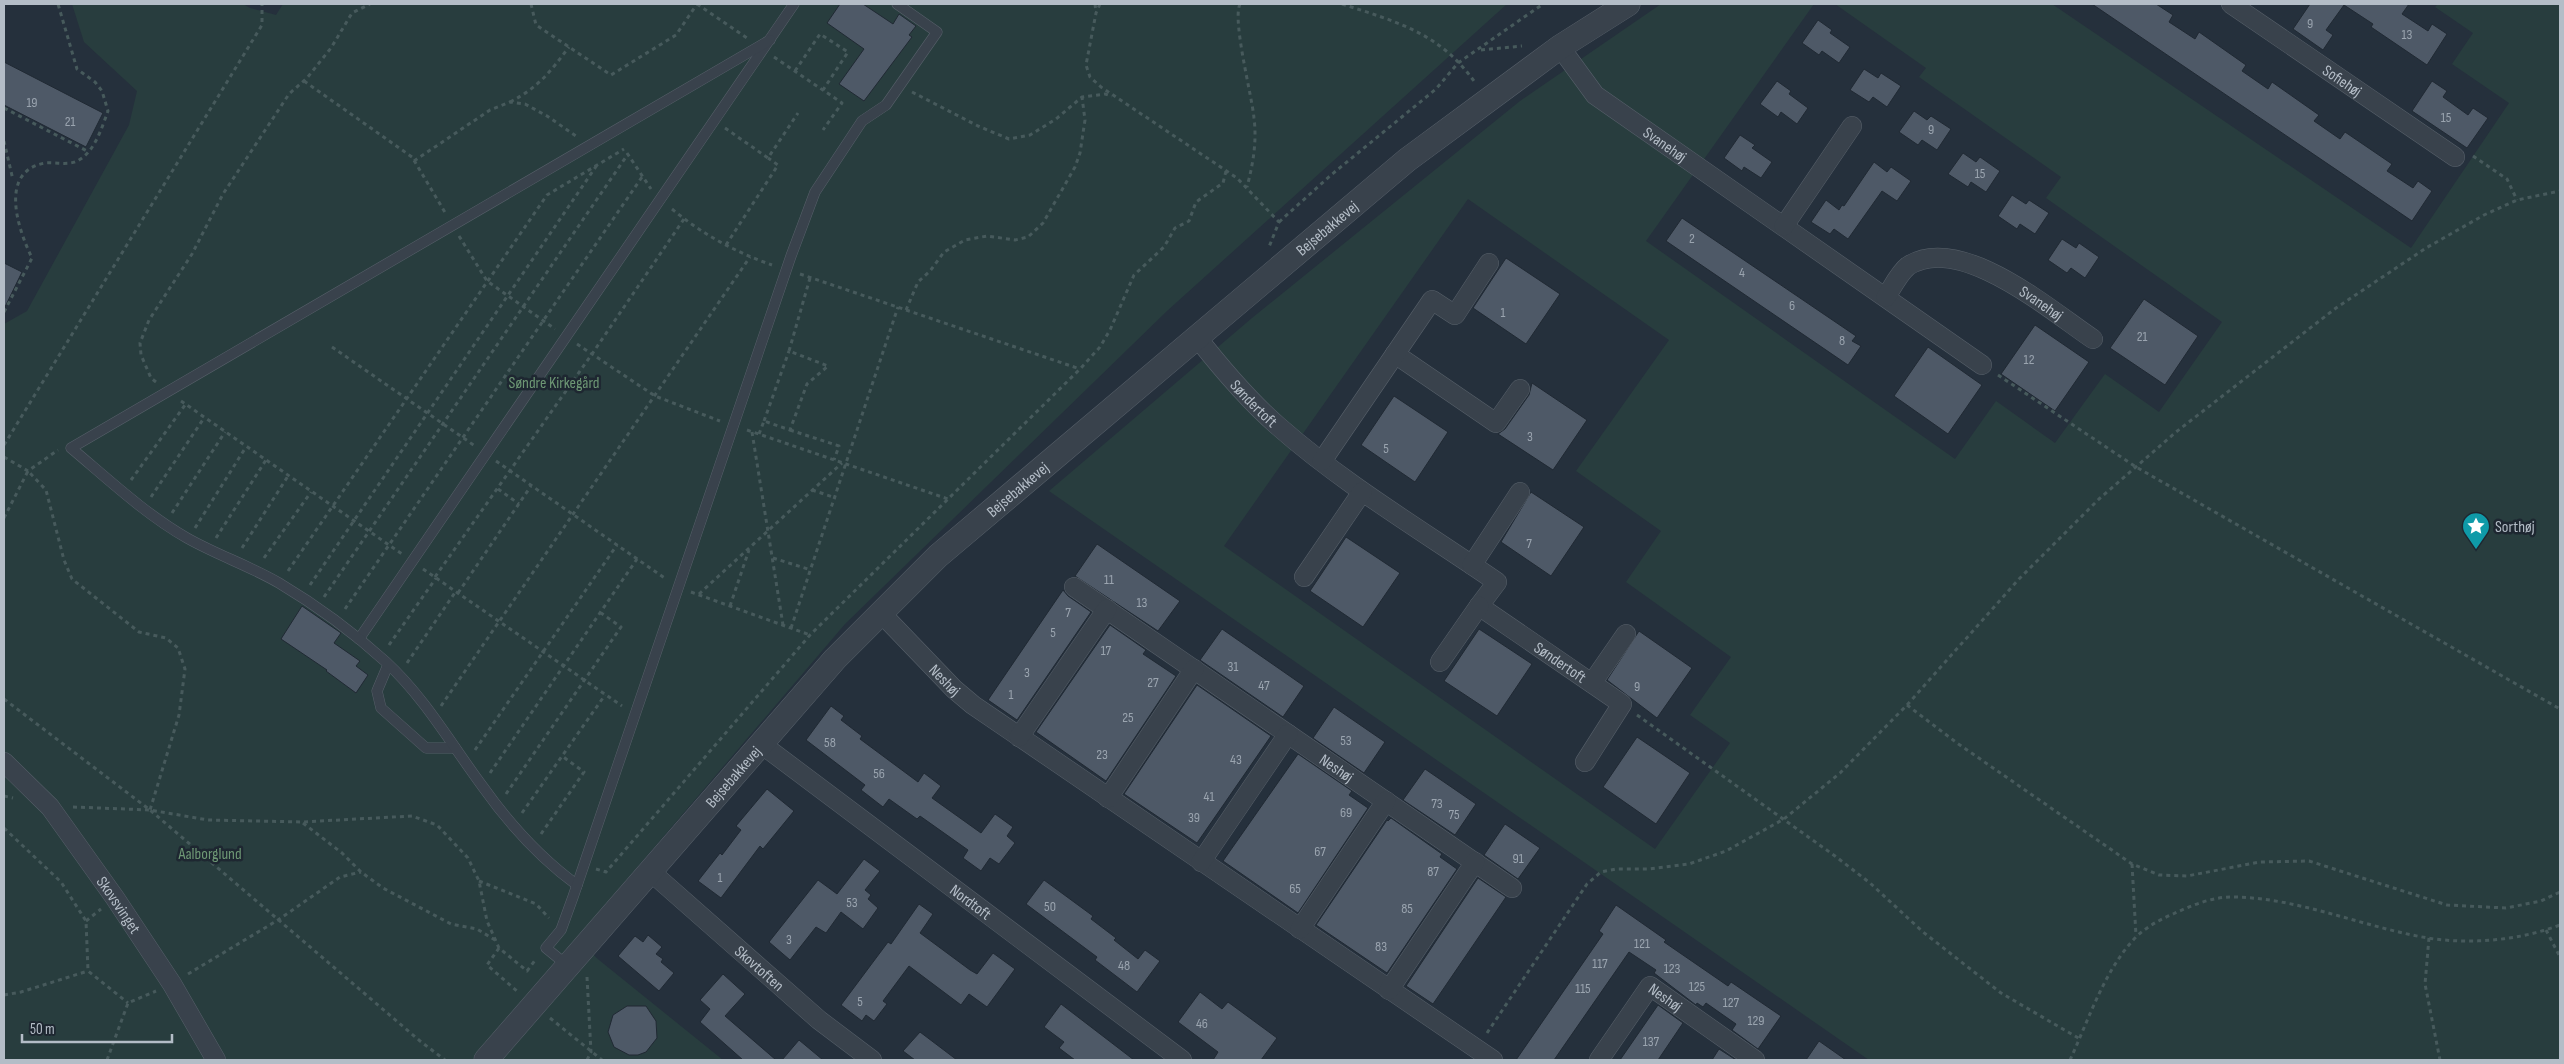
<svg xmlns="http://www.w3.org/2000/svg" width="2564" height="1064" font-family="'Sofia Sans Condensed',sans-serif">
<rect width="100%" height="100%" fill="#25303c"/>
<g fill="#283d3e" fill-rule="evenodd">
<path d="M72 4H243L250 8 276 15 283 4H1507L1167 311 845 624 576 939 599 960 723 1060H4V324L27 311 129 125 137 91 84 42Z"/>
<path d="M1661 4H1814L1646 241 1955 459 1996 401 2055 443 2105 374 2159 412 2222 322 2046 198 2061 177 1919 77 1926 68 1835 4H2052L2411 248 2509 103 2452 64 2473 33 2435 7 2438 4H2560V1060H1869L1049 491 1252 318 1520 101ZM1468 199 1669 340 1576 471 1661 531 1626 582 1731 657 1690 715 1730 743 1655 849 1224 546Z"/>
</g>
<g fill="#4e5967" stroke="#202933">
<path d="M840 4H863L893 24 899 14 916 26 909 35 912 37 864 101 839 84 864 49 827 23Z"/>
<path d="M2092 4H2156L2173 15 2169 22 2195 39 2199 32 2246 65 2242 71 2268 89 2272 82 2319 115 2314 121 2340 139 2345 132 2392 164 2387 171 2413 188 2418 181 2432 191 2412 221Z"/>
<path d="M2310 4H2409L2402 14 2428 31 2432 24 2447 34 2427 65 2371 27 2373 24 2344 5 2326 30 2333 35 2323 50 2293 29Z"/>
<path d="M1818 20 1832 30 1830 33 1850 47 1839 63 1822 51 1819 55 1802 43Z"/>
<path d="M4 62 103 113 86 147 4 105Z"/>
<path d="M1864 69 1878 78 1881 73 1901 86 1887 107 1873 97 1869 102 1850 90Z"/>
<path d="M1777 81 1791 91 1789 94 1808 108 1797 124 1781 112 1778 117 1760 104Z"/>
<path d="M2432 81 2447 91 2443 97 2468 115 2473 108 2488 118 2467 148 2412 111Z"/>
<path d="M1914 111 1927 120 1931 116 1951 129 1937 150 1922 140 1918 145 1899 132Z"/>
<path d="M1740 135 1755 145 1752 148 1772 162 1761 178 1744 167 1742 171 1724 158Z"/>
<path d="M1963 153 1976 162 1980 157 2000 171 1986 192 1971 182 1968 187 1948 174Z"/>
<path d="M1874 162 1887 172 1891 167 1911 181 1897 201 1882 191 1848 239 1834 229 1830 234 1811 222 1826 200 1839 210 1842 205 1844 206Z"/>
<path d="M2012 195 2026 204 2029 200 2049 213 2035 234 2020 224 2017 229 1998 216Z"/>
<path d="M1682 218 1856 336 1852 341 1861 346 1848 365 1666 241Z"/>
<path d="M2062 239 2076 248 2079 243 2099 257 2085 278 2071 268 2067 273 2048 260Z"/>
<path d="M1506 258 1560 294 1526 344 1473 308Z"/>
<path d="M4 263 22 272 4 309Z"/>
<path d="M2144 299 2198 336 2165 385 2110 348Z"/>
<path d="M2035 325 2089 362 2055 411 2001 374Z"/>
<path d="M1928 347 1982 385 1948 434 1894 396Z"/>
<path d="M1532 383 1587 420 1553 470 1498 434 1505 429 1529 395Z"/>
<path d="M1394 396 1448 432 1415 482 1361 445Z"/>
<path d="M1531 492 1584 527 1551 576 1501 542Z"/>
<path d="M1346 537 1400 573 1363 627 1310 591Z"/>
<path d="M1097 544 1180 601 1158 631 1075 576Z"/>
<path d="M1063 590 1068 596 1091 612 1017 720 988 700Z"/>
<path d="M302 606 341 633 334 643 360 661 356 666 368 675 356 693 326 671 327 670 281 639Z"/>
<path d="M1110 625 1146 650 1143 654 1176 676 1106 781 1036 732Z"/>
<path d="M1222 629 1304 686 1283 717 1200 660Z"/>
<path d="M1479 629 1532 664 1497 716 1444 681Z"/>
<path d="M1639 631 1692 668 1657 718 1607 680Z"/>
<path d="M1197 685 1271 736 1197 843 1124 794Z"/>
<path d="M831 706 844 716 841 720 862 736 860 739 918 782 924 773 941 786 932 798 981 833 995 814 1013 827 1007 836 1015 843 999 864 990 858 981 871 963 858 968 850 920 816 917 819 889 799 883 807 861 790 865 785 806 740Z"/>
<path d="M1334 707 1385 742 1364 773 1313 738Z"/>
<path d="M1637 737 1690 773 1656 824 1603 787Z"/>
<path d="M1298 754 1352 791 1349 795 1368 808 1298 913 1223 861Z"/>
<path d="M1425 769 1476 804 1455 835 1403 800Z"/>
<path d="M767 789 794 811 763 849 760 846 721 898 698 881 720 853 722 855 741 830 736 826Z"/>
<path d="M1391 818 1442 854 1440 857 1457 869 1387 973 1316 925 1387 820 1388 821Z"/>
<path d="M1505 824 1540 848 1518 879 1484 855Z"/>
<path d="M864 859 880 871 865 890 871 895 868 899 878 908 863 929 841 912 826 933 816 927 790 960 769 942 818 880 837 894Z"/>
<path d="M1478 878 1506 897 1433 1004 1406 986Z"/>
<path d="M1044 880 1093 916 1091 919 1116 938 1114 940 1138 959 1145 950 1160 961 1137 992 1095 960 1097 957 1026 904Z"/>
<path d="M919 904 933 914 920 933 970 970 977 974 993 953 1015 969 987 1007 969 994 961 1005 909 966 883 1001 887 1004 874 1021 866 1015 862 1021 841 1005 888 942 891 944Z"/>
<path d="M1616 905 1666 940 1664 942 1728 986 1731 982 1781 1016 1758 1049 1732 1030 1736 1024 1706 1003 1703 1007 1697 1003 1696 1005 1654 973 1656 970 1629 952 1554 1060H1516L1603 934 1599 931Z"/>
<path d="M648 935 662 947 656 954 663 959 661 962 674 973 659 991 618 956 635 936 643 942Z"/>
<path d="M723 974 745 994 725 1016 776 1060H743L700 1022 710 1009 700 1000Z"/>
<path d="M1200 992 1222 1009 1228 1002 1277 1038 1261 1060H1213L1218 1052 1178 1022Z"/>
<path d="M1061 1004 1134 1060H1075L1059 1048 1064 1042 1044 1027Z"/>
<path d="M1658 1005 1683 1023 1658 1060H1620Z"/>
<path d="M627 1006H646L656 1021 657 1038 646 1052 638 1055H629L614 1047 608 1032 613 1015Z"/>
<path d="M920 1032 957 1060H915L903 1051Z"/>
<path d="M799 1040 823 1060H782Z"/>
<path d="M1819 1041 1846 1060H1806Z"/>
<path d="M1719 1049 1736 1060H1712Z"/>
</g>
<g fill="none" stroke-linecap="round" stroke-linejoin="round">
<g stroke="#57606a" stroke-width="11">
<g id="service">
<path d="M359 639 794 4"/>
<path d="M388 665 377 691 381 708 426 748H455"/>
<path d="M577 885C540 858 510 825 483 787 451 744 425 698 386 662 354 633 316 605 279 583 250 566 217 555 187 538 145 514 108 479 71 448L770 40"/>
<path d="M568 966 546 948 561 930 573 897 791 256 815 192 862 121 886 105 937 32 897 4"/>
</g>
</g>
<g stroke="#57606a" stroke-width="20">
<g id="minor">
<path id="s1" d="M2231 4 2455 157"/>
<path id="s2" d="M1560 47 1595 95 1982 365"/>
<path d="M1784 226 1852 126"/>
<path id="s3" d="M1886 297C1892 288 1899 273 1908 266 1960 232 2051 311 2093 339"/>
<path id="s4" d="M1196 336C1221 368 1247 399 1278 426 1345 485 1423 531 1497 582L1479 606 1622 704 1585 762"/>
<path d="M1395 354 1496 423 1520 389"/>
<path d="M1322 461 1432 300 1455 315 1489 263"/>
<path d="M1472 565 1520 492"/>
<path d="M1304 577 1362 492"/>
<path id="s5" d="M1074 587 1512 888"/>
<path id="s6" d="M880 612 954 689 973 705 1493 1060"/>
<path d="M1440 662 1479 606"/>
<path d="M1592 683 1626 634"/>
<path d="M1019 737 1107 609"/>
<path id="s7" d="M760 743 1182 1060"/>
<path id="s8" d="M4 762 50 807 115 898 172 984 216 1060"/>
<path d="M1108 798 1194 669"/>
<path d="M1201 862 1288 734"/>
<path id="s9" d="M651 872 819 1020 872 1060"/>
<path d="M1300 929 1386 801"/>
<path d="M1389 990 1475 862"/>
<path id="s10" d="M1599 1060 1650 986 1755 1060"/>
</g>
</g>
<g stroke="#57606a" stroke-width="25">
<g id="tertiary">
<path id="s11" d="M486 1060 835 659 938 556 1407 160 1560 47 1628 4"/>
</g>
</g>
<g stroke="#475a5c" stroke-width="3" stroke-dasharray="4 4" stroke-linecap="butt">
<path d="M531 4 536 25 611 75 676 35 697 4"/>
<path d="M697 4 747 38"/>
<path d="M1095 4 1096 12"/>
<path d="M1100 4 1096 13 1086 65 1090 77 1101 87 1237 178 1279 222 1269 247"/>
<path d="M1240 4C1232 20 1252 96 1254 118 1257 142 1253 164 1247 187"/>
<path d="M1342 4C1397 22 1441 33 1476 84"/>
<path d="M1481 50 1522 46"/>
<path d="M774 57 842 103 823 130"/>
<path d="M795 71 820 34 848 52 823 90"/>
<path d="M304 81 412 157 446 214"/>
<path d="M912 92 978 126 1009 139 1030 135 1056 119 1082 97 1105 94 1112 96"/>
<path d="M510 102C539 87 550 72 569 47"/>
<path d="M4 108 89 152"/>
<path d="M725 128 768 158 798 113"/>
<path d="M4 141 13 180"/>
<path d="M627 153 651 189"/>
<path d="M2473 156 2507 179 2517 200"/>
<path d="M414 161 490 110 510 102 525 104 547 116 576 136"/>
<path d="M672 209C702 234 735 252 772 265"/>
<path d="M1279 222 1331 175 1436 89 1458 63 1543 4"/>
<path d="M459 236 487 281 555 329"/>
<path d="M726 245 778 165 768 158"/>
<path d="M800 274 1080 369"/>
<path d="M906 310 918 282 930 271 944 252 965 240 987 236 1015 240 1028 237 1043 223 1075 167 1080 153 1085 120 1082 97"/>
<path d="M4 312 32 258C16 225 0 171 45 163 56 162 70 166 79 160 95 151 102 127 108 111L102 91 95 82 77 69 58 4"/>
<path d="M577 344 655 396 720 421"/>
<path d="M332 347 475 446"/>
<path d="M1998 375 2136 467 2560 709"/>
<path d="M156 382 151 378 141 355 140 343 149 320 192 254 223 194 289 94 307 78 331 48 352 13 370 4"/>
<path d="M181 401 402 554"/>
<path d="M764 421 789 351"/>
<path d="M747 430 948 499"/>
<path d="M790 430 839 446 834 460"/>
<path d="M752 432 783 625"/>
<path d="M759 434 764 421 790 430 807 384 828 366 789 351 810 278"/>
<path d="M4 445 262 25V4"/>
<path d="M4 457 28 471 58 450"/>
<path d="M496 461 666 579"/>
<path d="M131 480 185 405"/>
<path d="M498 489 519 504"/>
<path d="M812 490 836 498"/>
<path d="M151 497 204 418"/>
<path d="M172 513 225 432"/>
<path d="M4 518 28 471 46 490 64 560 72 579 139 632 166 638 178 648 185 669 179 715 150 810"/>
<path d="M195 528 246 447"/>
<path d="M216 538 266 460"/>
<path d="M242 548 288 476"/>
<path d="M264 558 311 492"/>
<path d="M773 558 811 570"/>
<path d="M423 569 622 706"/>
<path d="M288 571 547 195 624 149"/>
<path d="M435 577 592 354 684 219"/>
<path d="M310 585 597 165"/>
<path d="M691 592 810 635"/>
<path d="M458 593 531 486"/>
<path d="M699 594 842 463"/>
<path d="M324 597 628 154"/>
<path d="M730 606 749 550"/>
<path d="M345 609 642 177"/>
<path d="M791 628 898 307"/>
<path d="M389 645 436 578"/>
<path d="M407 663 456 591"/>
<path d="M4 699 150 810 420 1041 445 1060"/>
<path d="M1907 705 1957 743 2132 864 2159 875 2187 876 2260 862 2309 861 2447 905 2506 908 2541 901 2560 892"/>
<path d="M441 706 750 257"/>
<path d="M1637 715 1835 856 1870 883 1923 932 2001 993 2080 1039"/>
<path d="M475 750 617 545"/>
<path d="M490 773 637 559"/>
<path d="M506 794 621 627 601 613"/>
<path d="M4 796 13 798"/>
<path d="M73 807 150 810 208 820 302 822 412 816 437 825 468 858 479 881 487 921 499 948 527 971 536 959"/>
<path d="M522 813 605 695"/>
<path d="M303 823 342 853 361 872 383 888 451 924 477 929 495 940"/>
<path d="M4 828 61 882 86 921 88 971 128 1003"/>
<path d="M541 834 584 772 562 756"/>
<path d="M2132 864 2136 936"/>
<path d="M596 869 606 872 810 635 1080 369 1100 347 1110 330 1134 275 1164 247 1175 228 1189 221 1196 202 1223 183 1226 171"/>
<path d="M479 881 536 904 549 918"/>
<path d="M86 921 101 909"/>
<path d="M2546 930 2560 957"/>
<path d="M2429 938 2425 984 2440 1060"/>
<path d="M499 948 487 965 518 992"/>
<path d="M188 974 278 920 340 877 361 872"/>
<path d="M587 977 591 1052 587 1060"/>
<path d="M4 995 21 992 88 971"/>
<path d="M550 1018 602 1060"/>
<path d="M1487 1033 1587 884 1601 872 1616 869H1648L1689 864 1726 851 1784 819 1840 773 1907 705 2019 579 2099 499 2176 432 2336 308 2426 248 2484 215 2517 200 2560 191"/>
<path d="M107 1060 128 1003 156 991"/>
<path d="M2070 1060C2089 1019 2104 971 2135 938 2146 927 2159 920 2173 914 2190 906 2212 897 2231 897 2299 897 2367 929 2434 939 2476 944 2520 940 2560 925"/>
</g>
<use href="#service" stroke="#39424c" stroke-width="10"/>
<use href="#minor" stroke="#39424c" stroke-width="19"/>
<use href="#tertiary" stroke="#39424c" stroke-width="24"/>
</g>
<defs>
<g id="sight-pin" transform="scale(1.4375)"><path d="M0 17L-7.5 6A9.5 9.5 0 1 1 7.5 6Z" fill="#0f9aa8" stroke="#1e2731"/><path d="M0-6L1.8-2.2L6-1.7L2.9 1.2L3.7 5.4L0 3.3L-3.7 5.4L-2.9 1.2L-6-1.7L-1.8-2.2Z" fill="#fff"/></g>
</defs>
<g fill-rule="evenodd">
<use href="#sight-pin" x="2476" y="526"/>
</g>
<g text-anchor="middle" stroke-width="5" stroke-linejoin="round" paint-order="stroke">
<g font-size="14" fill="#9aa4af">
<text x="2310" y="28">9</text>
<text x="2407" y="39">13</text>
<text x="32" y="107">19</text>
<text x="2446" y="122">15</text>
<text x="70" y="126">21</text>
<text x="1931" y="134">9</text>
<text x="1980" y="178">15</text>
<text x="1692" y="243">2</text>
<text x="1742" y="277">4</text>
<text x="1792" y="310">6</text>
<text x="1503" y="317">1</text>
<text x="2142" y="341">21</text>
<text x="1842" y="345">8</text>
<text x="2029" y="364">12</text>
<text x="1530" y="441">3</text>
<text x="1386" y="453">5</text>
<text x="1529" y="548">7</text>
<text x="1109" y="584">11</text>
<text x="1142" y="607">13</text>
<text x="1068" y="617">7</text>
<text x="1053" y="637">5</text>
<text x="1106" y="655">17</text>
<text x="1233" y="671">31</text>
<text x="1027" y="677">3</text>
<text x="1153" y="687">27</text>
<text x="1264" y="690">47</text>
<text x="1637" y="691">9</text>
<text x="1011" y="699">1</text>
<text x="1128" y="722">25</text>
<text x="1346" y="745">53</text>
<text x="830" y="747">58</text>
<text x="1102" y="759">23</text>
<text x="1236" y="764">43</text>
<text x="879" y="778">56</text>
<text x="1209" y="801">41</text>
<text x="1437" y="808">73</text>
<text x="1346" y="817">69</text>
<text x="1454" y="819">75</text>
<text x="1194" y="822">39</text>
<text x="1320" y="856">67</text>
<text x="1518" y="863">91</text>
<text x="1433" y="876">87</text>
<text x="720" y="882">1</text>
<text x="1295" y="893">65</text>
<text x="852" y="907">53</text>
<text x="1050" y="911">50</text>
<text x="1407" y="913">85</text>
<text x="789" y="944">3</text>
<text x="1642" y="948">121</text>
<text x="1381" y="951">83</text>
<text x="1600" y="968">117</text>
<text x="1124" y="970">48</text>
<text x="1672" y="973">123</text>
<text x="1697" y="991">125</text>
<text x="1583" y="993">115</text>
<text x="860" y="1006">5</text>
<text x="1731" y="1007">127</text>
<text x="1756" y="1025">129</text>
<text x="1202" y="1028">46</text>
<text x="1651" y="1046">137</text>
</g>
<g font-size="16" fill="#b4bdc7" stroke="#1e2731">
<text dy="6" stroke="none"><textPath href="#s1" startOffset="135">Sofiehøj</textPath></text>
<text dy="6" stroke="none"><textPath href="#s2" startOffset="145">Svanehøj</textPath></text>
<text dy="6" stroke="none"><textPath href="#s11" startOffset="1186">Bejsebakkevej</textPath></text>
<text dy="6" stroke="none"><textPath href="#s3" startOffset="184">Svanehøj</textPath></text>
<text dy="6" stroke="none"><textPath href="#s4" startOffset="89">Søndertoft</textPath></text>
<text dy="6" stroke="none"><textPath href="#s11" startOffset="781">Bejsebakkevej</textPath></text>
<text dy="6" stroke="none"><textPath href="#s4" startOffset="520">Søndertoft</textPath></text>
<text dy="6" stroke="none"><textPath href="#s6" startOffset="94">Neshøj</textPath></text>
<text dy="6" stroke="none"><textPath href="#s5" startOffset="319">Neshøj</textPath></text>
<text dy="6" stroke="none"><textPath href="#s11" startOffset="376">Bejsebakkevej</textPath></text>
<text dy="6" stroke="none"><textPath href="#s7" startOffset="264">Nordtoft</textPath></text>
<text dy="6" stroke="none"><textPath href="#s8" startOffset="184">Skovsvinget</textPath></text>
<text dy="6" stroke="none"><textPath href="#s9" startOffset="145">Skovtoften</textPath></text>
<text dy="6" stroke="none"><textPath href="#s10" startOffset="109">Neshøj</textPath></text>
</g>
<g font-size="16" fill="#6d9774" stroke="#1e2731">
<text x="554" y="388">Søndre Kirkegård</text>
<text x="210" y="859">Aalborglund</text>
</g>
<g font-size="16" fill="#b4bdc7" stroke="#1e2731" text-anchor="start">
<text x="2495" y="532">Sorthøj</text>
</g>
</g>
<rect width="2564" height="1064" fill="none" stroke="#b4bdc7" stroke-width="10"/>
<path d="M22 1034v8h150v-8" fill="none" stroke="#b4bdc7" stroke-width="2.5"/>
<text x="30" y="1034" font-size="15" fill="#b4bdc7" stroke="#1e2731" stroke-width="4" paint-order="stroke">50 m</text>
</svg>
